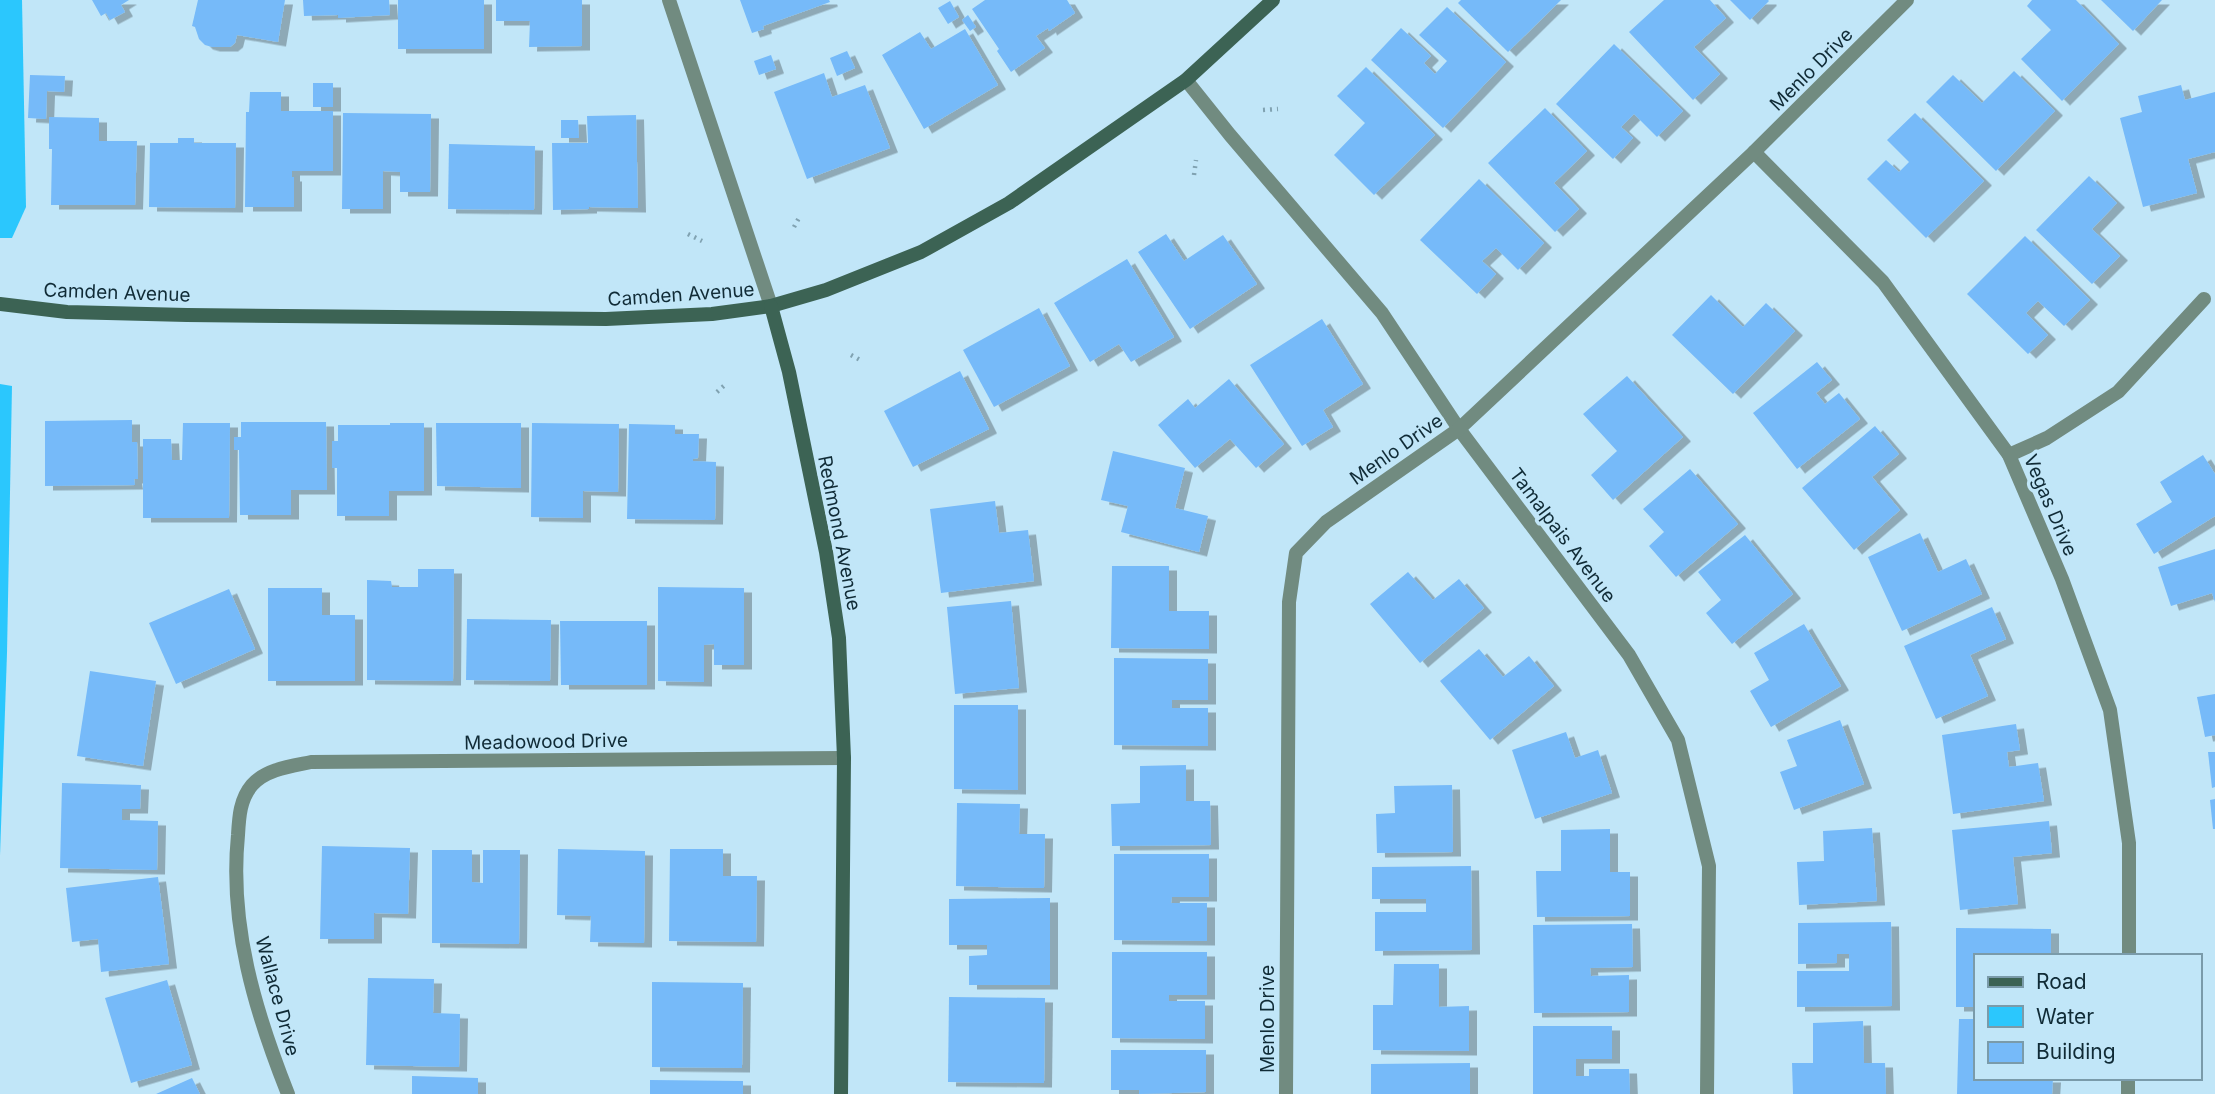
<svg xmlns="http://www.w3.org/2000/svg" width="2215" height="1094" font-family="Inter,sans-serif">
<defs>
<filter id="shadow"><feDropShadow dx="8" dy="4.5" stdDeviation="0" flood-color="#0004"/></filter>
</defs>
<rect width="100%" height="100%" fill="#c1e6f8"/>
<g fill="#2bc7fd">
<path d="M0 0H22L26 207 12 238H0Z"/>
<path d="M0 384 12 386 7 653 0 856Z"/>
</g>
<g fill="#76baf9" filter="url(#shadow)">
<path d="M92 0H129L121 5 125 12 110 20 106 13 101 16Z"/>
<path d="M198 0H285L278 42 237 35 235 43 230 47H212L205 45 199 39 195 27 192 26Z"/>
<path d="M303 0H389L390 15 338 18V15L304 16Z"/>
<rect x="398" y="0" width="86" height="49"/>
<path d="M496 0H582V46L529 47 530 21H496Z"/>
<path d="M740 0H829L830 2 763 26 764 29 752 33Z"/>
<path d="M985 0H1067L1075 13 1049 31 1048 28 1036 36 1045 48 1011 72 997 51 999 49 972 9Z"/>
<path d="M1461 0H1561L1508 52 1458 3Z"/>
<path d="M1664 0H1710L1726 18 1694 47 1720 74 1693 100 1629 32Z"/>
<path d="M1730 0H1768L1769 1 1750 20Z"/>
<path d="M2032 0H2076L2119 44 2062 101 2021 59 2051 30 2027 6Z"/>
<path d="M2101 0H2162L2133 31Z"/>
<path d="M950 1 959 17 948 24 938 8Z"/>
<path d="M1447 7 1506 62 1443 128 1371 60 1401 28 1431 56 1424 63 1435 74 1447 61 1419 35Z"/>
<path d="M968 15 976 27 970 31 962 20Z"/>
<path d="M965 29 998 85 924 129 882 55 920 32 931 49Z"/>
<path d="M1614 44 1683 111 1657 137 1634 114 1621 127 1633 138 1613 159 1556 104Z"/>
<path d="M847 51 855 68 837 76 830 58Z"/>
<path d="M771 55 776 69 759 75 754 61Z"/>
<path d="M1366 67 1435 135 1374 195 1334 155 1365 123 1337 96Z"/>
<path d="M2014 71 2055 111 1996 171 1926 102 1953 75 1982 103Z"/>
<path d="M824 73 832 97 865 85 890 148 807 179 774 92Z"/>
<path d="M30 75 65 76 64 92 47 91 46 119 28 118Z"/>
<rect x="313" y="83" width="20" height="24"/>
<path d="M2181 85 2185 100 2215 92V152L2188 159 2197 193 2143 207 2120 118 2142 112 2138 96Z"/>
<path d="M250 92H281V111H333V171H292V177H294V207H245L246 112H249Z"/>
<path d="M1545 108 1587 151 1554 183 1579 209 1555 232 1488 163Z"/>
<path d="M343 113 431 114 430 192H400V172L383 171V209H342Z"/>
<path d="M1915 113 1984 181 1926 238 1867 179 1886 160 1899 172 1909 162 1887 140Z"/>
<path d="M636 115 638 208 589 207V209L553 210 552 143H588L587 116Z"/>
<path d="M49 117 99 118V141H137L135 205H51L52 149H49Z"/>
<path d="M561 120H578L579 138H561Z"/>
<path d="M178 138H194V143H236L235 208 149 207 150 143H178Z"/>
<path d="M449 144 535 146 534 210 448 209Z"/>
<path d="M2089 176 2117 203 2092 229 2120 256 2092 284 2036 230Z"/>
<path d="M1479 179 1544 243 1518 270 1496 248 1482 261 1496 274 1477 294 1420 240Z"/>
<path d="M1166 234 1184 261 1223 235 1257 284 1190 329 1138 252Z"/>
<path d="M2025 236 2090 300 2064 326 2038 301 2026 313 2048 335 2028 354 1967 294Z"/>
<path d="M1127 259 1174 337 1131 362 1119 344 1090 362 1054 303Z"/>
<path d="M1711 295 1743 327 1766 303 1795 331 1733 394 1672 335Z"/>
<path d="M1039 308 1070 366 994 407 963 350Z"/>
<path d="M1322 319 1363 384 1323 410 1333 427 1302 446 1250 365Z"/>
<path d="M1817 362 1832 380 1816 393 1825 404 1839 393 1860 419 1797 469 1753 413Z"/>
<path d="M960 371 989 429 913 467 884 411Z"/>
<path d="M1627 376 1683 437 1613 500 1591 475 1617 451 1583 414Z"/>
<path d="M1229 379 1284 444 1256 468 1230 439 1195 468 1158 425 1188 399 1195 408Z"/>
<path d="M132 420V442H137L138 479H134L135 485 45 486V421Z"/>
<path d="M241 422H326L327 490H291V515H240L239 450H234V437H241Z"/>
<path d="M183 423H230L229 518H143V439H171L172 460H182Z"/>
<path d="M390 423H424V491H389V516H337V468H332V441H338V425H390Z"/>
<path d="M436 423H521V488L437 486Z"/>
<path d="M532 423 619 424 618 492 583 491V518L531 517Z"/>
<path d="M629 424 675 425V434H699L698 458 693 459V461L716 462 715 520 627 519Z"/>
<path d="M1875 426 1899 454 1872 477 1900 510 1854 550 1802 488Z"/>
<path d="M1113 451 1185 468 1175 508 1208 516 1199 552 1121 532 1128 506 1101 500Z"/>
<path d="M2203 455 2215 474V516L2154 554 2136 524 2172 502 2160 482Z"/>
<path d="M1690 469 1738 524 1676 577 1649 546 1664 532 1643 509Z"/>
<path d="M995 501 999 533 1028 530 1034 581 941 593 930 509Z"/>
<path d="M1920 533 1938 572 1966 559 1982 594 1902 631 1868 557Z"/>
<path d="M1745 535 1793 594 1732 644 1706 613 1721 600 1698 572Z"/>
<path d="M2215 549V602L2212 593 2171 606 2158 567Z"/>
<path d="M1112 566H1169V611H1209V649L1111 648Z"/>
<path d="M418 569H454L453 681 367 680V580L391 581 392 587H418Z"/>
<path d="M1408 572 1433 600 1459 579 1484 608 1420 663 1370 604Z"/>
<path d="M658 587 744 588V665H714V644L704 645V682L658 681Z"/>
<path d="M268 588H322V615H355V681H268Z"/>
<path d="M229 589 255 649 176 684 149 623Z"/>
<path d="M1011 601 1019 688 955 694 947 607Z"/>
<path d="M1992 607 2006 639 1970 655 1988 696 1936 719 1904 646Z"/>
<path d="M467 619 551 620 550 681 466 680Z"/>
<path d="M560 621H647V685H561Z"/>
<path d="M1804 624 1841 686 1771 727 1750 691 1769 680 1754 653Z"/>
<path d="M1479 649 1503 677 1529 656 1554 686 1490 740 1440 681Z"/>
<path d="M1114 658 1208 659V700H1172V708H1208V746L1114 745Z"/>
<path d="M90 671 156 681 143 766 77 756Z"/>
<path d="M2215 694V735L2205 737 2197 697Z"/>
<path d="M954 705H1018V790L954 789Z"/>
<path d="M1840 720 1864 784 1794 810 1780 772 1797 766 1787 740Z"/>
<path d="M2016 724 2020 750 2007 752 2009 767 2038 763 2044 801 1953 814 1942 735Z"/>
<path d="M1566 732 1575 758 1598 750 1612 793 1535 819 1512 750Z"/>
<path d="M2208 752H2215V787L2212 788Z"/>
<path d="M1186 765V801H1210L1211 845 1112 846 1111 804 1140 803V766Z"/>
<path d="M62 783 141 785 140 809H122V820L158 821 157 870 60 868Z"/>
<path d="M1452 785 1453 852 1377 853 1376 814 1395 813 1394 786Z"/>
<path d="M2215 799V829H2213L2210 800Z"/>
<path d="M957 803 1020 804 1019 834H1045L1044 888 956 886Z"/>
<path d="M2049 821 2052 853 2013 857 2018 904 1960 910 1952 830Z"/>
<path d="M1872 828 1877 901 1799 905 1797 862 1824 861 1823 831Z"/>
<path d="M1610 829V872H1630V916L1537 917 1536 871H1561V830Z"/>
<path d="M322 846 410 848 408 914 374 913V939H320Z"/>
<path d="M558 849 645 851 644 943 590 942 591 916 557 915Z"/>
<path d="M670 849H723V876H757L756 942 669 941Z"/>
<path d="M432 850H472V882L483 883V850H520L519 944 432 943Z"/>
<path d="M1114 854H1209V897H1172L1171 903H1207V941L1114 940Z"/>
<path d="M1471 866 1472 950 1375 951V912H1426V899H1372V867Z"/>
<path d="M158 877 169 964 101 972 98 939 72 942 66 888Z"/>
<path d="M1050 898V985H969V956L987 955V945H949V899Z"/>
<path d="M1891 922 1892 1006 1797 1007V971H1849V954H1837V963L1798 964V923Z"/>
<path d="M1632 924 1633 967 1590 968 1591 976 1629 975V1012L1534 1013 1533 925Z"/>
<path d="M1956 928 2051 929V956H1975V1007H1956Z"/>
<path d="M1112 952H1207V995H1169V1001H1205V1039L1112 1038Z"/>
<path d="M1394 964H1439V1007L1469 1006V1051L1373 1050V1005H1393Z"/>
<path d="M368 978 434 979 433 1013 460 1014 459 1067 366 1065Z"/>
<path d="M167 980 192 1065 131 1083 105 998Z"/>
<path d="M652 982 743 983 742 1068 652 1067Z"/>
<path d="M949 997 1045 998 1044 1083 948 1082Z"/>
<path d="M1959 1019H1975V1078H2053L2052 1094H1957Z"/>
<path d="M1863 1021 1864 1063H1885L1886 1094H1793L1792 1063H1813V1023Z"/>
<path d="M1533 1026H1612V1059H1576V1076H1589V1069H1629L1630 1094H1533Z"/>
<path d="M1111 1050H1206V1092L1139 1094V1090H1111Z"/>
<path d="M1470 1063V1094H1371V1064Z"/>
<path d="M412 1076 478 1078V1094H412Z"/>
<path d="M192 1078 200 1094H156Z"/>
<path d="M650 1080 743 1081V1094H650Z"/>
</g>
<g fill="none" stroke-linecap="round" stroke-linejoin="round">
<g stroke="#80a2b1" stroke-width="4.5" stroke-dasharray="2 5" stroke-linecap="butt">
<path d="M1263 110 1278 109"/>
<path d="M1194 175 1196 160"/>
<path d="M794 227 800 216"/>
<path d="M688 234 702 241"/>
<path d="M851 355 862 361"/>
<path d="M717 392 727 383"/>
</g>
<g stroke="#718b80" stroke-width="14">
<path d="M669 0 771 306"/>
<path d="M1186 80 1230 135 1382 313 1459 429 1629 655 1678 740 1709 866 1707 1094"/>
<path d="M1754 152 1883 282 2009 455 2062 579 2110 710 2129 843V956"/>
<path d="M2009 455 2047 438 2118 392 2204 299"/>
<path d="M288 1094C255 1011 229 925 238 835 239 817 240 799 252 785 266 769 292 766 311 762L844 758"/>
<path d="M1286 1094 1289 602 1296 553 1326 522 1459 429 1754 152 1907 0"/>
<path d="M2128 1094V1078"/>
</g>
<g stroke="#3c6354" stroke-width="14">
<path d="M0 304 67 312 187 315 606 319 712 314 771 306 826 290 921 252 1009 203 1186 80 1273 0"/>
<path d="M771 306 789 372 826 552 839 638 844 758 841 1094"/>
</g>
</g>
<g text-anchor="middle" stroke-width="7" stroke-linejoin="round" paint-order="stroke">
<g font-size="19" fill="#102b36" stroke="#c1e6f8">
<text transform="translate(1811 69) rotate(-45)" y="7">Menlo Drive</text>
<text transform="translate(117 292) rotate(2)" y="7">Camden Avenue</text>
<text transform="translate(681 294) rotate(-4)" y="7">Camden Avenue</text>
<text transform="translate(1396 449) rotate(-35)" y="7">Menlo Drive</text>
<text transform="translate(2051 505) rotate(67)" y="7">Vegas Drive</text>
<text transform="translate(840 533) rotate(79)" y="7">Redmond Avenue</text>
<text transform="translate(1563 535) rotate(53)" y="7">Tamalpais Avenue</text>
<text transform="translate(546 741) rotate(-1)" y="7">Meadowood Drive</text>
<text transform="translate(278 996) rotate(75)" y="7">Wallace Drive</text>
<text transform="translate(1267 1019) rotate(-90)" y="7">Menlo Drive</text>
</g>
</g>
<rect x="1974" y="954" width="228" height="126" fill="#c1e6f8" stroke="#7a9baa" stroke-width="2"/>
<rect x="1988" y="977" width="35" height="10" fill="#3c6354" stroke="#7a9baa" stroke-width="2"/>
<text x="2036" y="989" font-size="21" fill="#102b36">Road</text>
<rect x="1988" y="1006" width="35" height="21" fill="#2bc7fd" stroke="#7a9baa" stroke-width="2"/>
<text x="2036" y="1024" font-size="21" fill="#102b36">Water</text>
<rect x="1988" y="1042" width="35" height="21" fill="#76baf9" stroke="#7a9baa" stroke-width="2"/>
<text x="2036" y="1059" font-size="21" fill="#102b36">Building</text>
</svg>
